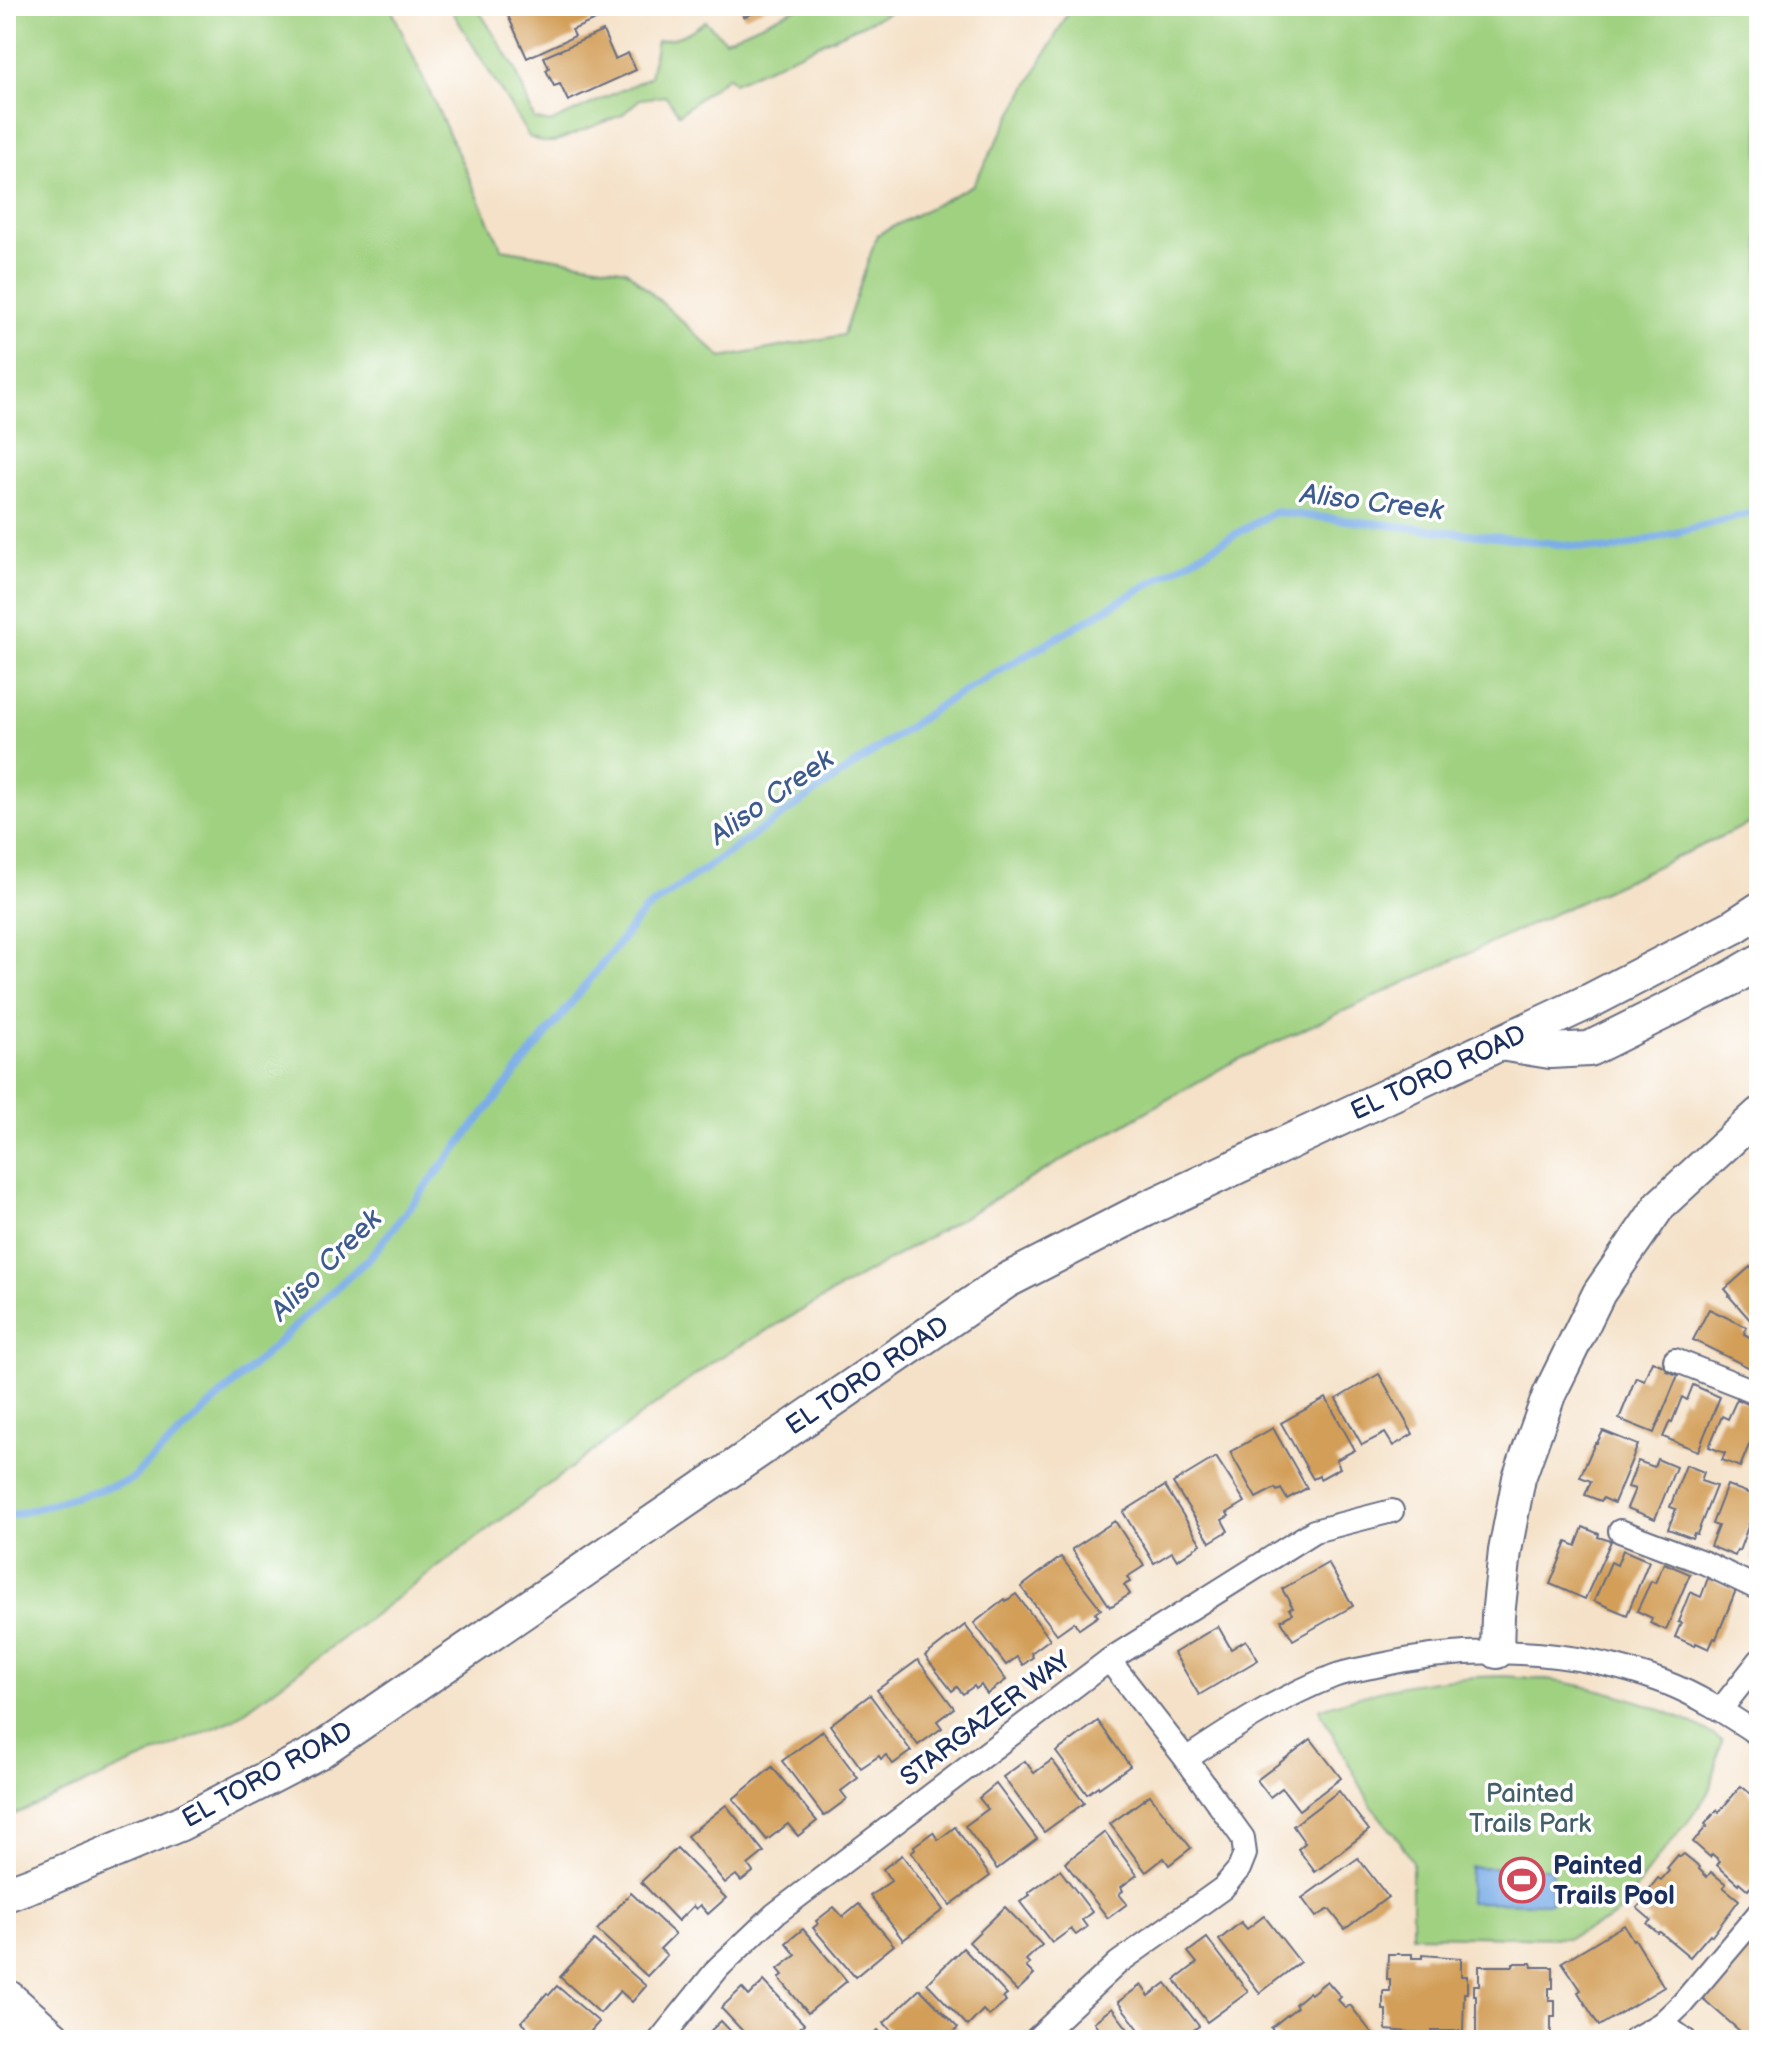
<svg xmlns="http://www.w3.org/2000/svg" width="1765" height="2046" font-family="'Balsamiq Sans',sans-serif">
<rect width="100%" height="100%" fill="#fff"/>
<filter id="ink" filterUnits="userSpaceOnUse"><feTurbulence type="fractalNoise" baseFrequency=".0125" numOctaves="2"/><feDisplacementMap in="SourceGraphic" scale="16" xChannelSelector="R" yChannelSelector="G"/><feConvolveMatrix kernelMatrix="1 2 1 2 8 2 1 2 1" color-interpolation-filters="sRGB"/></filter>
<filter id="wash" filterUnits="userSpaceOnUse"><feTurbulence type="fractalNoise" baseFrequency=".006" numOctaves="4" result="noise"/><feDisplacementMap in="SourceGraphic" scale="32" xChannelSelector="R" yChannelSelector="G"/><feGaussianBlur stdDeviation="1.8" result="paint"/><feColorMatrix in="noise" values="0 0 0 0 0 0 0 0 0 0 0 0 0 0 0 0 0 1.4 0 .05"/><feComposite in="paint" operator="in"/></filter>
<g filter="url(#wash)">
<rect width="100%" height="100%" fill="#f4e1c7"/>
<g fill="#a0d181" stroke="#5e8070" stroke-width="2">
<path d="M6 6H390L502 249 626 270 722 358 843 335 877 235 973 185 1072 6H1759V819L1229 1064 714 1361 233 1720 6 1818Z"/>
<path d="M449 6H476L515 68 534 119 550 123 650 77 657 41C679 38 688 34 705 21L725 40 801 6H903L734 83 728 76 679 114 666 96 640 99 622 115 554 142H542L529 137Z"/>
<path d="M1503 1676C1582 1680 1655 1700 1722 1740L1709 1792 1687 1823 1649 1869 1622 1911 1609 1920 1568 1938 1412 1935V1861L1400 1841 1374 1810 1319 1709C1383 1686 1435 1678 1503 1676Z"/>
</g>
<path fill="#7bade7" stroke="#4b6ea2" stroke-width="2" d="M1470 1867 1552 1868 1551 1903 1469 1902Z"/>
<g fill="none" stroke-linecap="round" stroke-linejoin="round">
<path stroke="#7bade7" stroke-width="8" d="M6 1517 129 1481 372 1255 644 911 942 704 1274 512 1610 550 1759 511"/>
</g>
<g id="blocks">
<g fill="#d39f59">
<path d="M513 6H605L609 14 572 30 575 36 527 58 505 9Z"/>
<path d="M739 6H770L744 17Z"/>
<path d="M603 31 615 59 628 53 636 70 568 101 560 84 554 86 546 70 549 68 544 57Z"/>
<path d="M1750 1267 1759 1277V1330L1729 1296 1730 1295 1725 1289Z"/>
<path d="M1709 1309 1747 1327 1744 1334 1759 1342V1350L1750 1368 1693 1340Z"/>
<path d="M1652 1361 1668 1368 1666 1371 1678 1375 1654 1433 1619 1419 1636 1377 1644 1380Z"/>
<path d="M1379 1374 1413 1434 1393 1446 1385 1433 1362 1445 1336 1399Z"/>
<path d="M1693 1385 1720 1397 1698 1451 1663 1437 1670 1421 1672 1422 1682 1397 1687 1400Z"/>
<path d="M1326 1398 1355 1450 1336 1460 1340 1468 1320 1479 1319 1476 1313 1479 1281 1423Z"/>
<path d="M1737 1399 1757 1408 1755 1414 1759 1415V1421L1740 1467 1722 1460 1725 1453 1709 1447 1722 1416 1728 1419Z"/>
<path d="M1273 1428 1307 1488 1287 1499 1281 1489 1277 1491 1275 1488 1256 1498 1230 1452Z"/>
<path d="M1603 1431 1638 1445 1614 1503 1603 1498 1601 1501 1585 1495 1591 1481 1580 1477 1595 1443H1597Z"/>
<path d="M1216 1457 1245 1502 1227 1513 1229 1516 1222 1520 1228 1531 1210 1542 1173 1483Z"/>
<path d="M1657 1459 1676 1467 1655 1519 1627 1508 1635 1489 1628 1487 1638 1461 1654 1467Z"/>
<path d="M1686 1465 1704 1472 1701 1481 1716 1486 1697 1534 1694 1533 1692 1538 1668 1529 1676 1509 1670 1507Z"/>
<path d="M1727 1485 1759 1497 1739 1551 1737 1550 1735 1556 1710 1546 1718 1526 1712 1524Z"/>
<path d="M1165 1486 1201 1544 1177 1560 1172 1552 1154 1563 1123 1512Z"/>
<path d="M1115 1521 1144 1566 1127 1577 1130 1582 1124 1585 1130 1594 1110 1607 1072 1549Z"/>
<path d="M1759 1525V1563L1751 1559 1759 1540 1754 1538Z"/>
<path d="M1583 1527 1599 1534 1598 1537 1611 1541 1585 1599 1550 1584 1567 1542 1576 1546Z"/>
<path d="M1623 1550 1649 1561 1627 1615 1594 1601 1611 1562 1617 1565Z"/>
<path d="M1061 1557 1101 1609 1095 1613 1098 1616 1079 1629 1074 1622 1057 1634 1021 1587Z"/>
<path d="M1328 1563 1353 1606 1293 1640 1281 1620 1292 1614 1289 1609 1293 1608 1282 1589Z"/>
<path d="M1664 1563 1690 1574 1666 1630 1650 1623 1652 1618 1637 1611 1651 1581 1655 1583Z"/>
<path d="M1708 1578 1736 1590 1716 1639 1714 1638 1709 1649 1696 1643 1695 1646 1675 1637 1681 1623 1678 1622 1690 1592 1701 1597Z"/>
<path d="M1016 1594 1050 1639 1031 1653 1033 1657 1023 1665 1017 1657 1006 1665 974 1623 1005 1599 1006 1601Z"/>
<path d="M965 1625 1006 1680 987 1694 981 1685 976 1689 974 1686 963 1694 957 1687 952 1691 925 1656Z"/>
<path d="M1218 1626 1231 1649 1246 1640 1258 1660 1199 1695 1174 1653Z"/>
<path d="M918 1660 954 1708 937 1721 942 1728 918 1745 877 1690Z"/>
<path d="M870 1695 911 1751 893 1764 886 1755 881 1759 879 1756 861 1768 830 1725Z"/>
<path d="M1098 1721 1130 1766 1099 1788 1098 1786 1087 1794 1056 1752Z"/>
<path d="M823 1731 858 1778 841 1791 847 1799 824 1816 782 1761Z"/>
<path d="M1311 1739 1341 1778 1299 1810 1282 1788 1270 1797 1257 1780Z"/>
<path d="M1052 1760 1084 1803 1044 1832 1003 1777 1025 1761 1034 1773Z"/>
<path d="M772 1767 817 1821 798 1836 788 1824 767 1840 733 1799Z"/>
<path d="M996 1784 1037 1839 997 1869 965 1826 988 1809 979 1798Z"/>
<path d="M1741 1786 1757 1799 1759 1796V1877L1748 1890 1739 1882 1738 1884 1717 1865 1720 1861 1712 1854 1710 1857 1693 1842 1707 1826 1705 1824 1717 1810 1719 1812Z"/>
<path d="M1339 1791 1369 1830 1315 1872 1298 1849 1305 1843 1293 1826Z"/>
<path d="M1150 1795 1191 1848 1169 1865 1164 1858 1146 1872 1110 1824Z"/>
<path d="M726 1805 764 1852 748 1865 753 1872 741 1881 736 1875 725 1883 687 1836Z"/>
<path d="M955 1827 990 1876 950 1905 911 1852 915 1849 914 1846 933 1832 938 1840Z"/>
<path d="M1105 1832 1137 1875 1121 1887 1123 1891 1119 1894 1127 1904 1108 1918 1065 1863Z"/>
<path d="M677 1848 726 1898 708 1914 700 1905 696 1909 693 1906 678 1921 641 1882Z"/>
<path d="M1684 1854 1700 1867 1699 1869 1707 1877 1711 1872 1726 1884 1723 1887 1739 1900 1712 1936 1710 1934 1690 1957 1660 1932 1658 1933 1647 1924 1651 1920 1637 1908 1649 1894 1647 1892 1658 1878 1661 1880 1669 1871 1667 1868 1678 1855 1680 1857Z"/>
<path d="M902 1855 943 1910 903 1940 870 1896 891 1881 883 1869Z"/>
<path d="M1358 1858 1388 1897 1345 1929 1329 1909 1316 1917 1302 1898Z"/>
<path d="M1060 1870 1092 1912 1082 1920 1087 1927 1076 1935 1071 1929 1052 1943 1020 1902 1030 1895 1028 1893Z"/>
<path d="M631 1893 675 1934 660 1949 667 1955 647 1976 597 1930Z"/>
<path d="M859 1904 894 1945 855 1977 813 1928 818 1924 816 1921 834 1907 843 1917Z"/>
<path d="M1005 1907 1042 1945 1026 1960 1030 1964 1026 1967 1034 1975 1017 1991 969 1942Z"/>
<path d="M1264 1916 1300 1962 1260 1993 1219 1940 1241 1922 1247 1929Z"/>
<path d="M1624 1925 1633 1940 1635 1939 1664 1987 1599 2026 1578 1992 1581 1990 1562 1962Z"/>
<path d="M803 1929 847 1981 808 2013 779 1978 783 1975 778 1969 796 1955 786 1943Z"/>
<path d="M1207 1938 1248 1992 1207 2022 1175 1980 1197 1963 1188 1952Z"/>
<path d="M594 1940 646 1986 632 2002 620 1991 600 2013 560 1977Z"/>
<path d="M1751 1940 1759 1946V2040H1750L1701 1997Z"/>
<path d="M963 1948 1007 1995 1003 1998 1006 2001 989 2016 983 2010 968 2026 927 1983Z"/>
<path d="M1388 1954H1412V1958H1423V1955L1461 1958V1976H1467V1993H1464L1463 2031H1432V2034L1386 2030V2010H1383V1991H1390V1979H1387Z"/>
<path d="M1513 1963H1531L1532 1967H1553V1988H1549V2000H1555V2017H1551V2039L1476 2038V1995H1474V1985H1479V1966H1513Z"/>
<path d="M764 1981 804 2024 787 2040H751L721 2008 742 1988 749 1996Z"/>
<path d="M1327 1981 1341 1997 1338 2000 1346 2008 1350 2005 1374 2036 1369 2040H1281L1271 2028 1297 2007 1295 2004 1309 1992 1311 1994Z"/>
<path d="M1166 1983 1199 2026 1180 2040H1147L1118 2002 1141 1985 1149 1996Z"/>
<path d="M557 1986 599 2022 583 2040H542L521 2022 547 1993 549 1995Z"/>
<path d="M920 1989 958 2028 945 2040H900L884 2023Z"/>
<path d="M1112 2008 1136 2040H1096L1103 2034 1094 2022Z"/>
<path d="M721 2021 739 2040H709L705 2036Z"/>
<path d="M878 2030 887 2040H867Z"/>
</g>
</g>
</g>
<g filter="url(#ink)">
<use href="#blocks" fill-opacity="0" stroke="#676d83" stroke-width="2"/>
<g fill="none" stroke-linecap="round" stroke-linejoin="round">
<g stroke="#676d83" stroke-width="26">
<g id="street">
<path d="M1675 1360 1759 1393"/>
<path d="M1620 1531 1705 1563 1759 1589"/>
<path d="M1721 1709 1759 1661"/>
<path d="M1186 1759C1234 1727 1280 1697 1334 1676 1347 1671 1362 1669 1376 1666 1470 1644 1573 1648 1664 1682 1698 1695 1729 1715 1759 1735"/>
<path d="M1662 2023 1682 2004 1759 1913"/>
<path d="M660 2040 719 1967 775 1914 1109 1660 1314 1531 1392 1511"/>
<path d="M1035 2040 1118 1963 1223 1888 1239 1869 1245 1854 1243 1838 1186 1759 1109 1660"/>
<path d="M1633 2040 1662 2023 1685 2040"/>
</g>
</g>
<g stroke="#676d83" stroke-width="36">
<path id="secondary" d="M1497 1652 1498 1616 1505 1551 1519 1478 1549 1395 1599 1293 1660 1205 1759 1114"/>
</g>
<g stroke="#676d83" stroke-width="38">
<g id="primary">
<path d="M1500 1043 1550 1051 1589 1049 1730 979 1759 962"/>
<path d="M6 1894 44 1880 181 1823 318 1752 1006 1281 1146 1209 1590 1001 1733 927 1759 910"/>
</g>
</g>
<g stroke="#676d83" stroke-width="44">
<path id="highway" d="M6 2000 51 2040"/>
</g>
<use href="#street" stroke="#fff" stroke-width="22"/>
<use href="#secondary" stroke="#fff" stroke-width="32"/>
<use href="#primary" stroke="#fff" stroke-width="34"/>
<use href="#highway" stroke="#fff" stroke-width="40"/>
</g>
</g>
<defs>
<g id="stadium-ring" transform="scale(2.3)"><circle r="9.5" fill="#fff" stroke="#d1495b" stroke-width="1.5"/><path d="M0-5a6.5 5 0 1 0 0 10a6.5 5 0 1 0 0-10ZM-3.5-1.8h7v3.6h-7Z" fill="#d1495b"/></g>
</defs>
<g fill-rule="evenodd">
<use href="#stadium-ring" x="1522" y="1880"/>
</g>
<g text-anchor="middle" stroke-width="7" stroke-linejoin="round" paint-order="stroke">
<g font-size="26" fill="#1b2f5e" stroke="#fff">
<text transform="translate(1438 1072) rotate(-25)" y="9">EL TORO ROAD</text>
<text transform="translate(867 1375) rotate(-34)" y="9">EL TORO ROAD</text>
<text transform="translate(985 1718) rotate(-37)" y="9">STARGAZER WAY</text>
<text transform="translate(267 1774) rotate(-29)" y="9">EL TORO ROAD</text>
</g>
<g font-size="26" fill="#436068" stroke="#fff">
<text x="1530" y="1802">Painted<tspan x="1530" dy="30">Trails Park</tspan></text>
</g>
<g font-size="26" font-weight="bold" fill="#1b2f5e" stroke="#fff" text-anchor="start">
<text x="1553" y="1874">Painted<tspan x="1553" dy="30">Trails Pool</tspan></text>
</g>
<g font-size="28" font-style="italic" fill="#3d5b8e" stroke="#fff">
<text transform="translate(1372 501) rotate(7)" y="10">Aliso Creek</text>
<text transform="translate(771 796) rotate(-35)" y="10">Aliso Creek</text>
<text transform="translate(325 1264) rotate(-45)" y="10">Aliso Creek</text>
</g>
</g>
<rect width="1765" height="2046" fill="none" stroke="#fff" stroke-width="32"/>
</svg>
